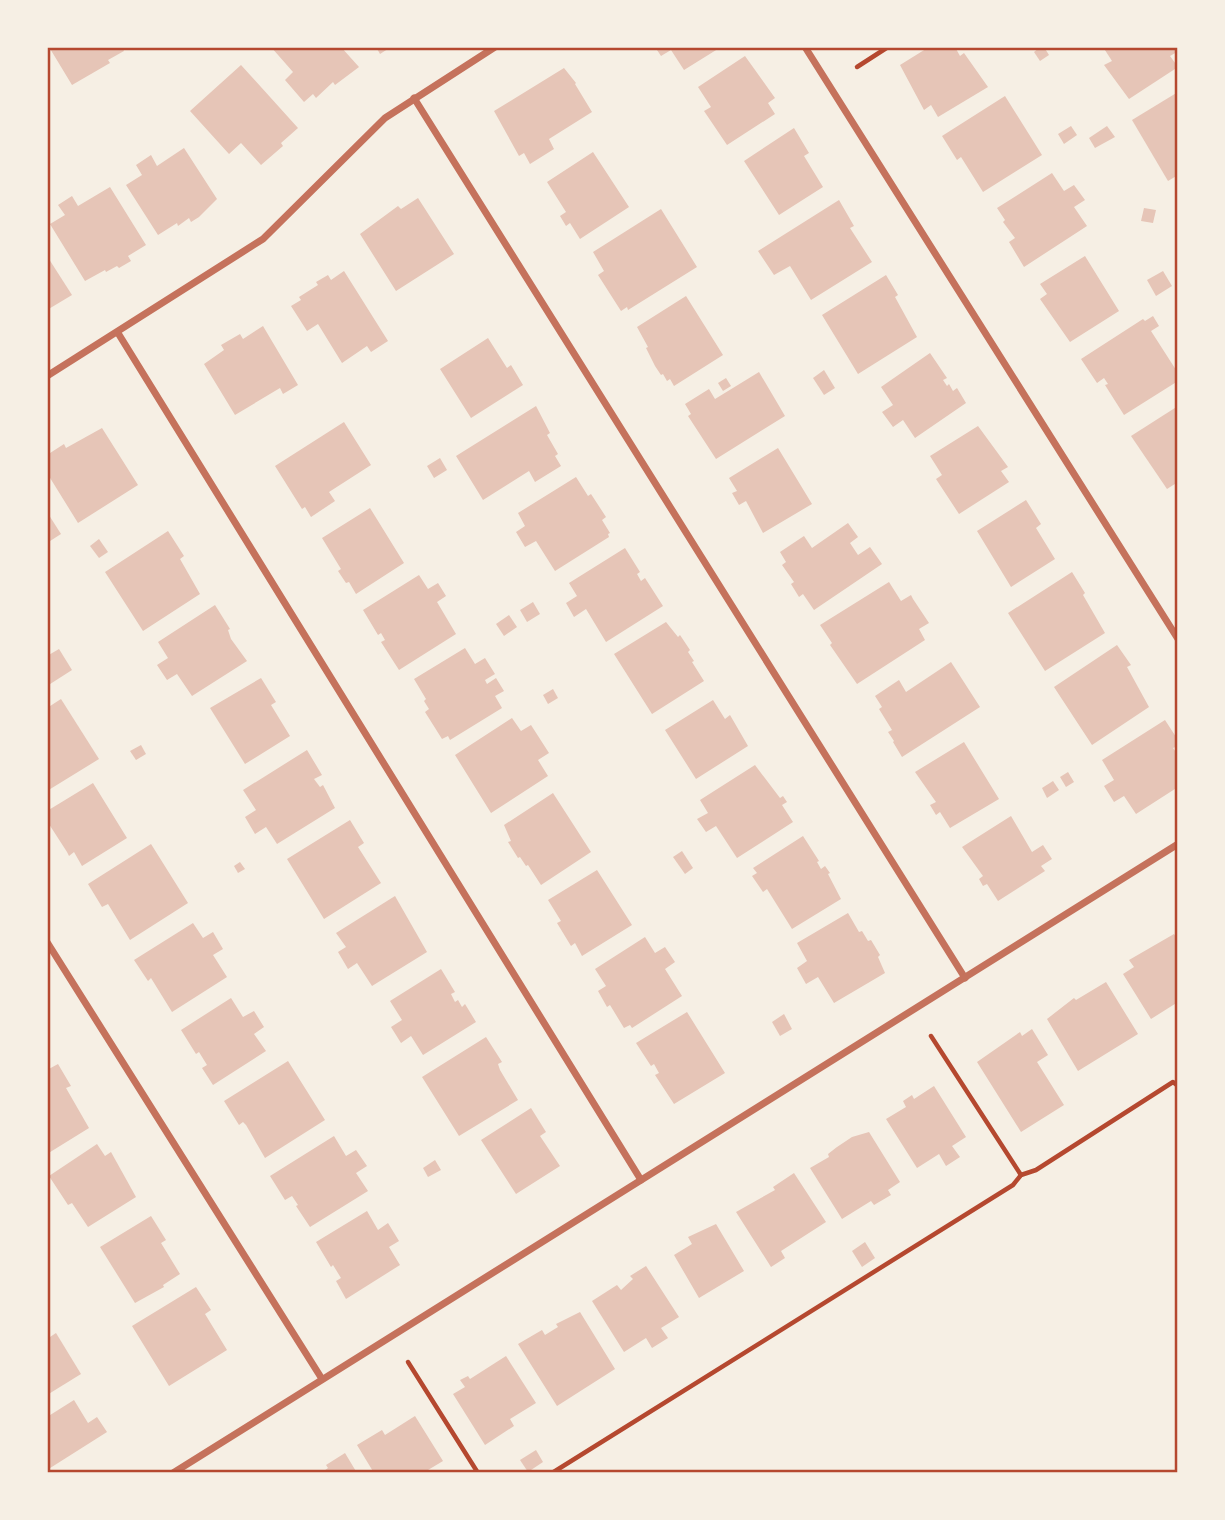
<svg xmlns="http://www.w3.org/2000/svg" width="1225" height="1520" font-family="'Noto Sans',sans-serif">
<rect width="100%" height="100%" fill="#f6efe4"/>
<g fill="#e6c5b7">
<path d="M49 47H122L124 51 108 60 110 63 72 85Z"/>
<path d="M271 47H341L359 67 335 85 333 82 316 98 313 94 304 102 285 80 293 72Z"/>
<path d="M376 47H391L380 54Z"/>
<path d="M655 47H721L684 70 671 50 661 56Z"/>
<path d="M929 47H955L960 56 964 53 988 87 938 117 931 105 924 110 900 65Z"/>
<path d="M1040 47H1044L1049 55 1040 61 1034 52Z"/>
<path d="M1103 47H1173L1177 52 1170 56 1178 67 1129 99 1104 65 1112 61Z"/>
<path d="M745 56 775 98 768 103 775 114 727 145 704 111 711 107 698 87Z"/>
<path d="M241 65 298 128 281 143 283 146 261 165 241 143 229 154 190 111Z"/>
<path d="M564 68 576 83 575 84 592 112 549 139 554 149 530 164 524 153 519 156 494 111Z"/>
<path d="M1178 92V175L1168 181 1132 120Z"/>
<path d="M1005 96 1042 155 983 192 961 157 957 160 942 136Z"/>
<path d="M1071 126 1077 135 1064 144 1058 134Z"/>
<path d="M1107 126 1115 137 1095 148 1089 138Z"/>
<path d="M794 128 809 153 804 156 823 187 779 215 744 161Z"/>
<path d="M184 148 217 199 199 217 191 222 189 218 178 226 177 223 158 235 126 185 142 175 136 165 151 155 157 166Z"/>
<path d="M593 152 629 207 580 239 570 223 566 226 560 216 566 212 547 182Z"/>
<path d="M1052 173 1064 191 1074 185 1085 200 1074 207 1087 226 1024 267 1009 242 1015 238 1003 222 1005 220 997 208Z"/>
<path d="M110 187 146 245 128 256 131 261 119 268 117 266 106 272 105 270 85 281 50 224 65 215 58 205 72 196 78 206Z"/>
<path d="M418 198 454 254 396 291 360 234 398 206 401 209Z"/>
<path d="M839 200 854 226 850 228 872 262 811 300 790 266 774 275 758 251Z"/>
<path d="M1144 208 1156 210 1153 223 1141 221Z"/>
<path d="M661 209 697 267 628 310 627 307 621 311 598 275 604 271 593 252Z"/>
<path d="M47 256 72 295 47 310Z"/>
<path d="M1085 256 1119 311 1070 342 1040 299 1047 294 1040 284Z"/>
<path d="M344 271 388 341 371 352 367 346 342 363 318 324 307 331 291 306 301 300 299 297 318 285 316 282 328 275 331 280Z"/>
<path d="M1163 271 1172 286 1156 296 1147 280Z"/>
<path d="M886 275 898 295 895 297 917 337 858 374 822 315Z"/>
<path d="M686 296 723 355 674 386 670 379 667 381 663 374 661 375 655 366 646 348 648 347 637 327Z"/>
<path d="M1153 316 1159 326 1151 331 1178 373V381L1124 415 1105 385 1108 384 1104 378 1097 383 1081 359 1143 319 1145 321Z"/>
<path d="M263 326 298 385 283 394 280 388 235 415 204 364 224 350 221 345 240 334 243 339Z"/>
<path d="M488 338 507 368 511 365 523 385 471 418 440 369Z"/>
<path d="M930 353 947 378 943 380 947 386 949 384 953 391 957 388 966 403 915 438 903 420 893 427 882 412 893 405 881 387Z"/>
<path d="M824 370 835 388 824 395 813 378Z"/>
<path d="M759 372 785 416 716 459 688 416 691 414 685 404 709 389 715 399Z"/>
<path d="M726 378 731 386 723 391 718 383Z"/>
<path d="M536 406 550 433 547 435 558 454 555 456 561 466 535 482 529 471 483 500 456 456Z"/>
<path d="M1178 406V482L1167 489 1131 436Z"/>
<path d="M344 422 371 465 329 492 335 501 311 517 305 507 302 509 275 466Z"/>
<path d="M978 426 1008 467 1001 471 1009 482 959 514 936 479 942 475 930 456Z"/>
<path d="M102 428 138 485 78 523 47 473V455L64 444 66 448Z"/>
<path d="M778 448 812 504 763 533 746 501 739 505 732 493 737 491 729 478Z"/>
<path d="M440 458 447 470 434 478 427 466Z"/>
<path d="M576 477 588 496 591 494 606 517 602 520 610 533 608 534 609 537 555 571 536 541 525 547 516 532 525 526 518 513Z"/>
<path d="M1026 500 1041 524 1036 528 1055 559 1011 587 977 531Z"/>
<path d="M370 508 404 563 356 594 349 582 346 583 338 571 341 569 322 538Z"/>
<path d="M47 512 61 534 47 543Z"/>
<path d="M848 523 858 537 850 543 858 555 870 547 882 564 814 610 803 594 799 597 791 584 794 582 782 565 786 562 780 552 804 536 812 548Z"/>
<path d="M168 531 184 556 180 559 200 594 143 631 105 572Z"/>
<path d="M99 539 108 552 99 558 90 546Z"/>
<path d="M625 548 640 572 637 574 641 581 645 578 663 606 606 642 586 609 574 617 566 603 577 596 569 583Z"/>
<path d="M1072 572 1085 593 1083 595 1105 633 1045 671 1008 613Z"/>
<path d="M419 575 428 589 438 583 446 596 437 602 456 634 399 670 381 642 385 640 381 633 378 635 363 610Z"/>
<path d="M889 582 901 601 911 595 913 599 929 623 919 629 925 640 857 684 830 645 832 643 820 625Z"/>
<path d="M533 602 540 614 527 622 520 610Z"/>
<path d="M215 605 230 629 228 630 231 639 247 661 192 696 177 674 167 680 157 665 168 658 158 642Z"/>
<path d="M509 615 517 627 504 636 496 624Z"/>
<path d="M666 622 678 637 680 635 690 650 688 652 694 661 692 662 704 681 652 714 614 654Z"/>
<path d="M1117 645 1131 665 1127 667 1149 707 1092 745 1054 687Z"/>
<path d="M465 648 475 664 485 658 495 674 485 680 487 684 496 678 504 691 495 696 502 708 450 740 448 736 442 739 425 712 429 709 424 701 426 699 414 679Z"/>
<path d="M59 649 72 670 47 686V656Z"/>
<path d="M951 662 980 707 902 757 893 742 894 741 888 732 892 730 879 709 882 707 875 696 899 680 906 692Z"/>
<path d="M261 678 276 702 271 705 290 736 245 764 210 708Z"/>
<path d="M553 689 558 698 548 704 543 695Z"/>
<path d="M61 699 99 759 47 791V708Z"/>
<path d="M713 700 725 719 730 715 748 746 696 779 665 730Z"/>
<path d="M512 718 521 731 531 725 549 753 538 760 548 776 491 813 455 755Z"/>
<path d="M1165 720 1178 740V746L1173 748 1178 755V787L1136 814 1124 796 1114 802 1104 786 1114 780 1102 760Z"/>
<path d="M964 742 999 799 950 828 940 812 936 815 930 805 936 802 915 772Z"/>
<path d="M141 745 146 754 136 760 130 751Z"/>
<path d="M307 750 322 775 314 779 320 787 323 785 335 808 277 844 266 827 255 834 245 817 256 810 243 790Z"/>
<path d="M755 765 780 798 783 796 787 802 782 805 793 822 737 858 716 826 706 832 697 819 708 813 700 800Z"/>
<path d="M1068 772 1074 782 1066 787 1060 777Z"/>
<path d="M1053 781 1059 790 1047 798 1042 788Z"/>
<path d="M93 783 127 838 82 866 74 852 69 856 67 852 47 821V811Z"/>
<path d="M553 793 591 852 541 885 528 865 526 866 520 857 518 858 508 842 511 841 504 825Z"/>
<path d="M1011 816 1032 852 1043 845 1052 859 1041 866 1045 871 998 901 987 884 983 886 979 879 983 876 962 847Z"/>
<path d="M350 820 364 843 358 847 381 883 324 919 287 859Z"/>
<path d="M803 836 819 861 817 862 821 869 825 866 830 873 828 874 841 899 792 929 767 889 763 892 752 876 757 873 753 868Z"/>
<path d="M151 844 188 903 130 940 108 904 102 907 88 884Z"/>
<path d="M682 851 693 868 685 874 673 857Z"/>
<path d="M240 862 245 869 238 873 234 866Z"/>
<path d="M597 870 632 925 582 956 575 943 571 946 557 923 561 921 548 900Z"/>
<path d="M395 896 427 952 372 986 357 963 348 969 338 952 346 947 336 933Z"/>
<path d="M848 913 859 932 862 931 868 941 871 940 880 955 878 957 885 973 834 1003 818 977 806 984 797 968 807 961 797 943Z"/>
<path d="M193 923 203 938 213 932 223 949 213 955 227 977 172 1012 151 978 148 981 134 960Z"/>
<path d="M1174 934 1178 940V1002L1151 1019 1123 974 1134 967 1129 960Z"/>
<path d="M645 937 655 953 665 947 675 962 665 969 682 996 632 1028 630 1025 624 1028 610 1005 607 1007 598 991 606 986 595 969Z"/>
<path d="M441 969 455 992 451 994 455 1002 458 1000 462 1007 465 1004 476 1022 423 1055 411 1036 401 1043 391 1027 402 1020 390 1001Z"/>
<path d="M1106 982 1138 1034 1078 1071 1047 1019 1074 998 1076 1000Z"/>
<path d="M231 998 243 1017 254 1011 264 1027 254 1034 266 1051 213 1085 202 1068 207 1065 199 1052 196 1054 181 1030Z"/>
<path d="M687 1012 725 1073 674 1104 655 1075 659 1073 654 1064 651 1066 636 1043Z"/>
<path d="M784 1014 792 1029 780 1036 772 1022Z"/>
<path d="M1032 1029 1048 1055 1037 1062 1064 1105 1021 1132 977 1062 1020 1032 1022 1036Z"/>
<path d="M486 1037 502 1062 498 1064 500 1070 518 1100 459 1136 422 1077Z"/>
<path d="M288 1061 325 1120 265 1158 246 1125 243 1122 239 1125 224 1101Z"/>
<path d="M58 1064 71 1086 66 1088 89 1128 47 1154V1070Z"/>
<path d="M934 1086 966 1137 952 1146 960 1157 946 1166 939 1154 917 1168 886 1119 906 1107 903 1101 912 1095 914 1099Z"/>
<path d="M531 1108 546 1132 540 1136 560 1166 516 1194 481 1140Z"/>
<path d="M869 1132 900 1182 888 1190 891 1195 874 1205 871 1201 842 1219 810 1168 829 1157 828 1154 837 1147 852 1137Z"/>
<path d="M334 1136 346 1156 356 1150 367 1166 356 1173 368 1191 310 1227 296 1206 298 1205 292 1196 285 1200 270 1176Z"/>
<path d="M97 1144 105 1156 111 1152 136 1197 88 1227 72 1203 68 1205 49 1176Z"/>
<path d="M435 1160 441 1170 428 1177 423 1168Z"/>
<path d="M794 1173 826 1222 781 1251 785 1258 771 1267 736 1212 775 1190 773 1187Z"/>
<path d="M367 1211 378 1230 388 1223 399 1241 389 1247 400 1265 346 1299 336 1281 341 1278 333 1265 331 1267 316 1242Z"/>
<path d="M151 1216 166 1240 161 1243 180 1274 163 1285 164 1287 135 1303 100 1247Z"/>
<path d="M716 1224 744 1271 699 1298 674 1255 692 1244 688 1237Z"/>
<path d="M865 1242 875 1258 862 1267 852 1251Z"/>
<path d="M646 1266 679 1317 661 1328 668 1338 652 1348 646 1338 624 1352 592 1301 617 1285 621 1290 633 1279 630 1276Z"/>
<path d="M196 1287 211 1310 205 1314 227 1350 169 1386 132 1326Z"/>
<path d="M580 1312 615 1369 557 1406 518 1344 542 1330 545 1335 558 1327 556 1324Z"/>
<path d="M56 1333 81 1374 47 1395V1339Z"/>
<path d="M506 1356 536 1403 510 1419 514 1426 485 1445 453 1394 465 1387 460 1380 468 1376 470 1379Z"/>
<path d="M74 1400 88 1423 97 1417 107 1432 47 1470V1417Z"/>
<path d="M415 1416 443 1461 423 1473H374L357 1445 382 1430 385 1435Z"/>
<path d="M536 1450 543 1462 528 1472 520 1460Z"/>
<path d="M345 1453 357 1473H321L328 1468 326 1465Z"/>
</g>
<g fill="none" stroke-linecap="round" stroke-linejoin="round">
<g stroke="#b5482f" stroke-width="4.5">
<path d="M857 67 888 47"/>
<path d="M931 1036 1021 1175"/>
<path d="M408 1362 478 1473"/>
<path d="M552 1473 1013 1185 1021 1175 1036 1170 1173 1082 1178 1086"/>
</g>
<g stroke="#c5725c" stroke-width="7">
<path d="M805 47 1178 639"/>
<path d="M414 98 965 978"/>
<path d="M118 333 641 1180"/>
<path d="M47 376 263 239 385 118 495 47"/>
<path d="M47 942 322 1379"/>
<path d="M173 1473 1178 844"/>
</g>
</g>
<rect width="1225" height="1520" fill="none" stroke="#f6efe4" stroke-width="98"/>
<rect x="49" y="49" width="1127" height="1422" fill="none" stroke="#b5482f" stroke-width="2.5"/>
</svg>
